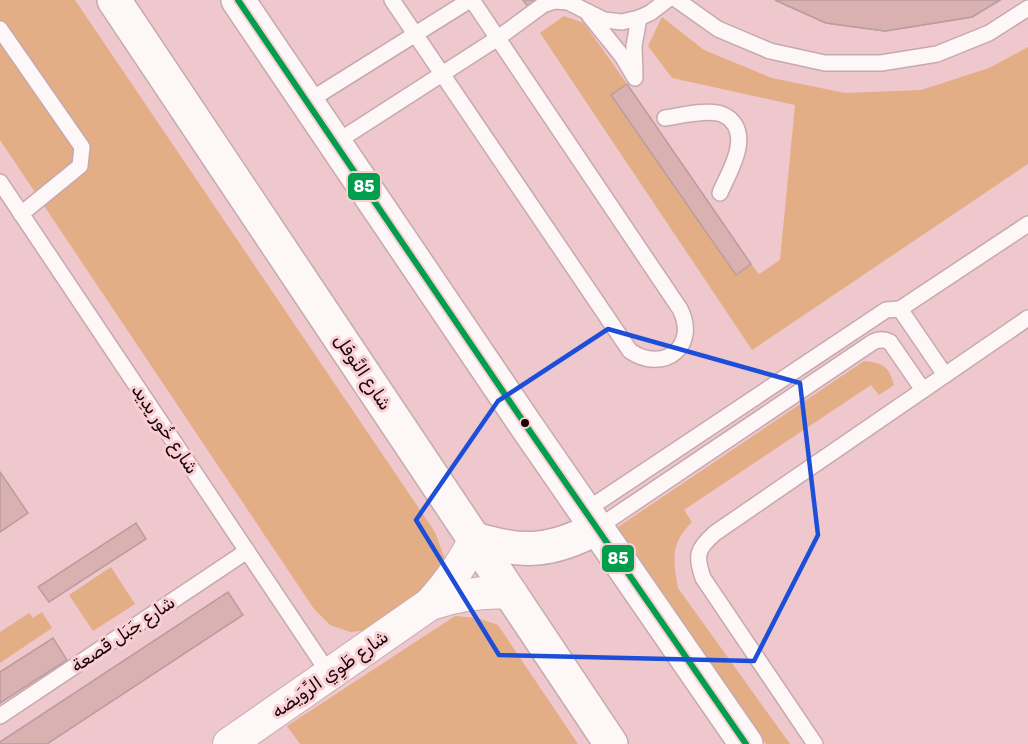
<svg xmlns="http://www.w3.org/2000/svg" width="1028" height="744" font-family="Rubik,'Noto Sans Arabic',sans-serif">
<rect width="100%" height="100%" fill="#efc8ce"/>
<g fill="#e3ae85">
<path d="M0 0H75L435 532 445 559 433 586 371 630 350 632 330 625 314 609 0 140Z"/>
<path d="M564 16 584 23 627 84 612 96 736 275 751 264 759 274 780 260 795 105 672 78 648 46 662 17 704 50 772 78 845 93 921 90 989 68 1028 47V164L752 350 540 33Z"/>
<path d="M864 361C883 363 889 366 894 385L879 395 871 385 684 510 692 522C670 544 673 559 678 588L790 744H766L615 529Z"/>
<path d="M111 567 135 604 93 631 69 595Z"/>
<path d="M42 612 52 628 0 663V632L29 613 33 618Z"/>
<path d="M455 616 478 618 498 625 578 744H300L287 726Z"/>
</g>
<g fill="#d8b1b0" stroke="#ba9d9d" stroke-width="1.5">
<path d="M523 0H545L530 10Z"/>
<path d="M775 0H1000L972 17 885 31 826 23Z"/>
<path d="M775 0H1000L972 17 885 31 826 23Z"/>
<path d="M627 84 751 264 736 275 611 95Z"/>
<path d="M0 472 28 513 0 532Z"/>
<path d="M136 523 146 539 49 602 38 587Z"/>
<path d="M228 592 243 615 47 744H0V742Z"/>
<path d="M53 638 67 660 0 703V672Z"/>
</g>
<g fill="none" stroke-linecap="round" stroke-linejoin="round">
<g stroke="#c6a9ae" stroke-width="18">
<g id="lane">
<path d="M392 0 630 351C664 374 699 346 680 309L472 0"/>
<path d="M677 0 718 29 770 51 825 63H881L937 54 989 33 1028 8"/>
<path d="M589 15 622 56 635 78"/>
<path d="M0 29 82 147 80 166 21 214"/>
<path d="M635 75 634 46 639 18"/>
<path d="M307 102 470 0"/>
<path d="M665 118C679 116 704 110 717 113 722 113 726 116 730 119 751 138 729 172 720 193"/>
<path d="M335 143 498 38 543 5 555 1 568 2 604 20 622 22 639 18 650 13 667 0"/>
<path d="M0 182 330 675"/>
<path d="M900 309 1028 224"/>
<path d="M585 511 886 310 900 309 945 375"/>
<path d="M597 528 873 342C879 339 884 339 890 342L923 390"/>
<path d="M0 716 247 551"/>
<path d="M815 744 703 578C695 555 697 549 715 533L1028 318"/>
</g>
</g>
<g stroke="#c6a9ae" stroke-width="34">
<g id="street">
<path d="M430 604C457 595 482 591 511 593"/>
<path d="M229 744 430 604C448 584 463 564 475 539"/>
</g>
</g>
<g stroke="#c6a9ae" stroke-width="36">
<g id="secondary">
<path d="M114 0 611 744"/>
<path d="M238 0 525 424 746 744"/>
<path d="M475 539C523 554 552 552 597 528"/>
</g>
</g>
<use href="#lane" stroke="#fdf7f8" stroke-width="15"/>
<use href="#street" stroke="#fdf7f8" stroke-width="32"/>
<use href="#secondary" stroke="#fdf7f8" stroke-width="33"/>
<g stroke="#f9cfd4" stroke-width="10">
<path id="bus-1" d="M238 0 525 424 746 744"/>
</g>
<use href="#bus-1" stroke="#019e4d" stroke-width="6"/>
</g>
<path fill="none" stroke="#1d4ed8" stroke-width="4.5" stroke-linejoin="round" d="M608 329 800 383 818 535 754 661 499 655 416 520 498 401Z"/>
<circle fill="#190408" stroke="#f9cfd4" stroke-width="2" cx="525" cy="423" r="5"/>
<g text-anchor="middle" stroke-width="6" stroke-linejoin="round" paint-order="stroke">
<g font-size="18" fill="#190408" stroke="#f9cfd4">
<text transform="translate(363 372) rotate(56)" y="6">شارع النَّوفَل</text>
<text transform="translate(165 429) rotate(56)" y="6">شارع خُور يِدِيد</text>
<text transform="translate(123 634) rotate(-34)" y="6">شارع جَبَل قَصعة</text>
<text transform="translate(330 674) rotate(-35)" y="6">شارع طَوِي الرِّوَيضه</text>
</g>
</g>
<g stroke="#f9cfd4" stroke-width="2">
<rect x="347" y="172" width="34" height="29" rx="6" fill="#019e4d"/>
<rect x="601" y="544" width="34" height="29" rx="6" fill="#019e4d"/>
</g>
<g font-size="16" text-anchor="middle" font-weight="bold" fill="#fff">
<text x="364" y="192">85</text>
<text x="618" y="564">85</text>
</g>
</svg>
